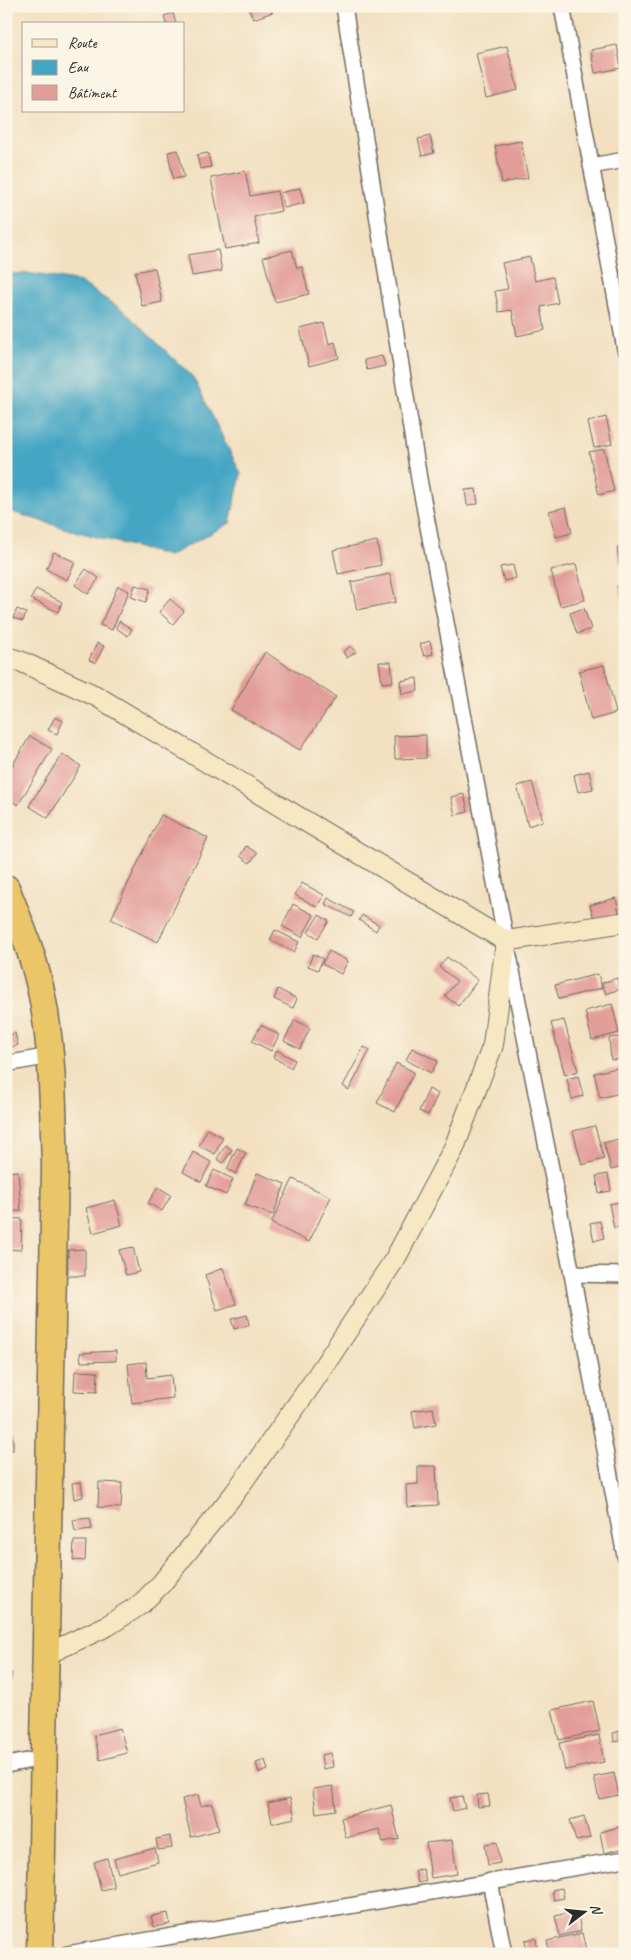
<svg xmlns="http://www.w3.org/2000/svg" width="631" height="1960" font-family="Caveat,sans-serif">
<rect width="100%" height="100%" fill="#fcf5e5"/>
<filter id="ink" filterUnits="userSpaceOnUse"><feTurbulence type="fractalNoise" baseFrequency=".02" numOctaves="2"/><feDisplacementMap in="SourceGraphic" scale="10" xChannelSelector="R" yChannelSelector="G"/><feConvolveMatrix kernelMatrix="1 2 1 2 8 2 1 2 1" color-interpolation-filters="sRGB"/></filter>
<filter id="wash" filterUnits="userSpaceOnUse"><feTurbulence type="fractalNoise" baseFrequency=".0096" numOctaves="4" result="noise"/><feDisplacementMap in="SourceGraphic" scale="20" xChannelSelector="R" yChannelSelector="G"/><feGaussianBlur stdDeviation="1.12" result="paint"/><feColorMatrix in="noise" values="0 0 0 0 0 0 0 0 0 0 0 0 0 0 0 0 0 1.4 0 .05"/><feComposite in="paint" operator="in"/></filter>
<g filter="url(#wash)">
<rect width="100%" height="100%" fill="#f2e0c1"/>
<path fill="#44a6c4" stroke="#386878" d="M28 273 80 282 124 311 193 377 241 474 230 523 169 556 67 529 6 510V274Z"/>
<g id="blocks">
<g fill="#e29d99">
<path d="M248 6H271L273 12 253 19Z"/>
<path d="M173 13 176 24H166L164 16Z"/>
<path d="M617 45 621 68 595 73 591 50Z"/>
<path d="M507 46 518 90 486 98 476 53Z"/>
<path d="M430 136 434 153 422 156 418 139Z"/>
<path d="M521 141 528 178 502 183 495 146Z"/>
<path d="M178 150 184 177 173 179 168 152Z"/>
<path d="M208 153 211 167 200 169 197 155Z"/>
<path d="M245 171 250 196 277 191 281 211 254 217 259 243 225 249 211 178Z"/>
<path d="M300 188 304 203 284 208 280 193Z"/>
<path d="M218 250 222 271 192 276 188 255Z"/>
<path d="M292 250 297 268 302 267 309 294 275 302 263 257Z"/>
<path d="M530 257 535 281 553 277 558 303 541 307 545 330 517 336 512 310 499 312 495 291 508 289 502 263Z"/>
<path d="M155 268 162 302 142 306 135 272Z"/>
<path d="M324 323 329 344 335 342 339 358 309 366 300 329Z"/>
<path d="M382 356 385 366 367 370 364 360Z"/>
<path d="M606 417 612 444 594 448 588 422Z"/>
<path d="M604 449 614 491 599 495 589 452Z"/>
<path d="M476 489 478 504 467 505 465 490Z"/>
<path d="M566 507 572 533 556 537 549 511Z"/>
<path d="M377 541 381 565 338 574 333 550Z"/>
<path d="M625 546V565H620L617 547Z"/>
<path d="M54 552 75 562 67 580 46 569Z"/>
<path d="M576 564 585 600 560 606 551 570Z"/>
<path d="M513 565 516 578 504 581 500 567Z"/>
<path d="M86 569 99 578 88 594 75 585Z"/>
<path d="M390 574 396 602 357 610 351 582Z"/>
<path d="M625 582V601H623L618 585Z"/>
<path d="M135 585 150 589 146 602 131 597Z"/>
<path d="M118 586 129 591 112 630 100 625Z"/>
<path d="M36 589 62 602 58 612 31 599Z"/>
<path d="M170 599 184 611 173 624 159 612Z"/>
<path d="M584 608 591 629 577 634 570 613Z"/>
<path d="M17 609 26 613 23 621 13 618Z"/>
<path d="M119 621 132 629 128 636 116 628Z"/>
<path d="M430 641 433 654 424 656 420 644Z"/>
<path d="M97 643 104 646 95 663 89 660Z"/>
<path d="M351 646 356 652 347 658 343 652Z"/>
<path d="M265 652 336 697 300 750 231 710Z"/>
<path d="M379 662H391L393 682 382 683Z"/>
<path d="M604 665 616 713 591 720 579 671Z"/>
<path d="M417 678 418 691 402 694 400 681Z"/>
<path d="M55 717 63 721 57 734 48 730Z"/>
<path d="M426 735V758L395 759 394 736Z"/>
<path d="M30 736 52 749 18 805 6 798V776Z"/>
<path d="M62 754 81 766 48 818 29 806Z"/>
<path d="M589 771 593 789 578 792 574 775Z"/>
<path d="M532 782 543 821 528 826 517 786Z"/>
<path d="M464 794 468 812 455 815 451 797Z"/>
<path d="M161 815 208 838 158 942 111 919Z"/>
<path d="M246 846 257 853 250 863 240 856Z"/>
<path d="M302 883 324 895 317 907 295 895Z"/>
<path d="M328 898 354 912 351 917 325 904Z"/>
<path d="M616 898 619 913 594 919 590 905Z"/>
<path d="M293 904 314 915 302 937 282 926Z"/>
<path d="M319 915 329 921 318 938 308 932Z"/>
<path d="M362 915 379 925 376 931 359 920Z"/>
<path d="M275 930 299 942 294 952 270 940Z"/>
<path d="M329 951 348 961 341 974 322 964Z"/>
<path d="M313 954 323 959 318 970 308 966Z"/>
<path d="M447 957 478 980 458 1006 445 996 457 981 439 967Z"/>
<path d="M598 974 602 988 559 999 555 985Z"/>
<path d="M617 978 620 989 606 994 602 983Z"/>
<path d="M278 989 297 999 293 1008 274 999Z"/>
<path d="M612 1004 619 1033 592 1040 585 1011Z"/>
<path d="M295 1020 310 1028 300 1049 284 1041Z"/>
<path d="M564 1020 578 1071 565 1075 551 1023Z"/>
<path d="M261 1025 279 1035 271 1051 252 1041Z"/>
<path d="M622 1026H625V1059L611 1060 609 1038 624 1037Z"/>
<path d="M15 1033 18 1045 6 1049V1036Z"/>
<path d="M364 1047 370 1050 349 1090 343 1086Z"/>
<path d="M412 1048 438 1061 431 1073 406 1060Z"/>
<path d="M277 1050 295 1060 291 1068 273 1057Z"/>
<path d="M396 1063 414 1072 395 1112 377 1103Z"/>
<path d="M622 1067 625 1079V1092L600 1098 594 1073Z"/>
<path d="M578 1076 583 1096 572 1099 567 1079Z"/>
<path d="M429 1089 438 1094 428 1115 419 1111Z"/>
<path d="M595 1126 604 1159 582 1165 573 1131Z"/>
<path d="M207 1129 223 1137 215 1154 199 1146Z"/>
<path d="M625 1137V1166L611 1170 604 1143Z"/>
<path d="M226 1145 232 1150 223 1163 217 1159Z"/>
<path d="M237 1148 246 1153 236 1174 227 1169Z"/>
<path d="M193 1152 211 1162 201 1182 183 1172Z"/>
<path d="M214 1170 233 1179 226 1195 206 1186Z"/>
<path d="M18 1171 21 1211 6 1212V1172Z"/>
<path d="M257 1173 285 1184 273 1215 245 1205Z"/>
<path d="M608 1174 611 1191 599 1193 596 1176Z"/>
<path d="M293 1179 331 1197 309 1242 271 1223Z"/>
<path d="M158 1187 171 1195 162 1211 148 1203Z"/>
<path d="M115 1200 122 1225 93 1233 86 1208Z"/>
<path d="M625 1201V1226L614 1228 609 1204Z"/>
<path d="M6 1218 22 1219 21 1250 6 1249Z"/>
<path d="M600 1221 604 1238 594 1241 590 1223Z"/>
<path d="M133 1247 139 1272 126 1275 119 1250Z"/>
<path d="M85 1249V1276H68V1250Z"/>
<path d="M223 1268 236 1304 217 1310 205 1275Z"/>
<path d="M247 1315 249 1325 234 1329 231 1319Z"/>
<path d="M116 1351V1361L81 1362 80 1353Z"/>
<path d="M146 1362 147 1378 171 1375 173 1398 132 1403 128 1364Z"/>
<path d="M75 1371 98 1372 97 1392 74 1391Z"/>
<path d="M433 1408 436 1424 415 1428 412 1411Z"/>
<rect x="6" y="1438" width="7" height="12"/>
<path d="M418 1466H436L438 1505 407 1507 406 1485 418 1484Z"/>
<path d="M81 1482 83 1497 74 1499 72 1483Z"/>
<path d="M99 1482 122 1483 121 1508 98 1507Z"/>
<path d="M90 1518 92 1529 75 1531 73 1520Z"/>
<path d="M74 1541H86L85 1561 73 1560Z"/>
<path d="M6 1673H12L9 1689H6Z"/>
<path d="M593 1701 600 1731 559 1740 552 1710Z"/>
<path d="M120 1728 127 1753 100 1760 94 1735Z"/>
<path d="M625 1730V1740L614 1742 613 1733Z"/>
<path d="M599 1735 604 1762 565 1770 559 1743Z"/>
<path d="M331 1753 333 1767 323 1769 321 1755Z"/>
<path d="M265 1760 268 1770 259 1773 256 1763Z"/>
<path d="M614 1773 619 1795 599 1799 594 1777Z"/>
<path d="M333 1786 336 1810 316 1813 313 1789Z"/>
<path d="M488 1794 490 1806 478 1807 477 1795Z"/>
<path d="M198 1795 201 1806 212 1803 219 1830 191 1837 182 1799Z"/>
<path d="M462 1796 465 1808 453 1811 450 1798Z"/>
<path d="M290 1798 295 1818 272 1823 268 1803Z"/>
<path d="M391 1805 399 1839 383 1842 379 1829 346 1838 341 1818Z"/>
<path d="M584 1816 590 1838 576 1841 570 1820Z"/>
<path d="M622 1826 625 1848 604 1853 600 1832Z"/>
<path d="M170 1836 172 1848 158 1850 156 1839Z"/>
<path d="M452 1840 457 1874 431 1878 426 1843Z"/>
<path d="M497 1842 500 1863 488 1865 485 1844Z"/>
<path d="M155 1848 158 1862 118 1873 114 1859Z"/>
<path d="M107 1858 114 1887 101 1890 94 1862Z"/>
<path d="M423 1869 426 1881 418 1883 415 1870Z"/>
<path d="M562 1888 564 1898 554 1900 552 1890Z"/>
<path d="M577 1911 581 1931 560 1936 555 1916Z"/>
<path d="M168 1913 170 1924 154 1927 151 1916Z"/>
<path d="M582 1933 587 1954H550L547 1941Z"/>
<path d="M536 1938 538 1953 527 1954 525 1940Z"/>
</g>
</g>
</g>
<g filter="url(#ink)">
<use href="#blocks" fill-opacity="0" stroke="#716a60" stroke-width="1"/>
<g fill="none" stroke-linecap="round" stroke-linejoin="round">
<g stroke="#716a60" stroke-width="18">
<g id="street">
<path d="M344 6 419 479 506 941 572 1274 625 1556"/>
<path d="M562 6 625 349"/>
<path d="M591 166 625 160"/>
<path d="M6 1064 50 1056"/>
<path d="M572 1274 625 1275"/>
<path d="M6 1765 43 1758"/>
<path d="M490 1881 504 1954"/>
<path d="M67 1954 625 1859"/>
</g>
</g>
<g stroke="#716a60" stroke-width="22">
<g id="secondary">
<path d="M6 657 20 661 96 696 506 941 625 922"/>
<path d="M45 1655 107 1626 141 1604 161 1584 234 1494 311 1385 395 1259 454 1148 493 1045 506 941"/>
</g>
</g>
<g stroke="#716a60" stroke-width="29">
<path id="highway" d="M6 888C21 925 36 962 43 1001 53 1055 53 1111 55 1166L40 1954"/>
</g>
<use href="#street" stroke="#fff" stroke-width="15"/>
<use href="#secondary" stroke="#f7e8c3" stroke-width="20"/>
<use href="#highway" stroke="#ebc669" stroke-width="26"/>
</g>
</g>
<rect width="631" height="1960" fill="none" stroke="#fcf5e5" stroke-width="25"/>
<rect x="22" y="22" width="162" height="90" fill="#fcf5e5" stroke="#a8a49b"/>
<rect x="32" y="39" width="25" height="8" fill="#f7e8c3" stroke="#a8a49b"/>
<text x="68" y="48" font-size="15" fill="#2b2b2b">Route</text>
<rect x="32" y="60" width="25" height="15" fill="#44a6c4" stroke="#a8a49b"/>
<text x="68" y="72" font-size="15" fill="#2b2b2b">Eau</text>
<rect x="32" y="85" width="25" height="15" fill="#e29d99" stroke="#a8a49b"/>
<text x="68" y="98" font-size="15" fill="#2b2b2b">Bâtiment</text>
<g transform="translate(584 1912) rotate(74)" stroke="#fcf5e5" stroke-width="4" paint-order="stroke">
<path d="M0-4L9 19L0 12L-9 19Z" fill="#2b2b2b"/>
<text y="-8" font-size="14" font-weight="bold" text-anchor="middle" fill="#2b2b2b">N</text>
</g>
</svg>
